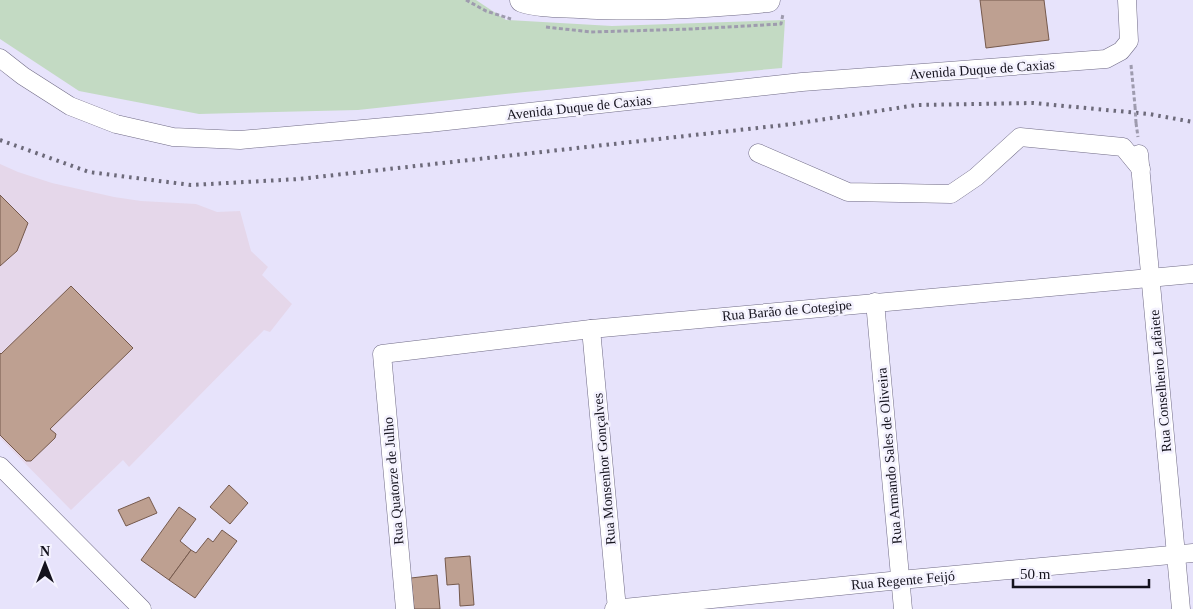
<svg xmlns="http://www.w3.org/2000/svg" width="1193" height="609" font-family="Georgia,serif">
<rect width="100%" height="100%" fill="#e7e3fb"/>
<path fill="#e5d7ea" d="M0 164 18 172 52 183 114 197 141 201 196 204 217 212 240 211 251 251 268 267 262 275 292 304 270 332 264 330 129 467 123 460 71 510 0 438Z"/>
<path fill="#c3dac3" d="M0 0H476L506 20 612 26 785 20 782 68 525 92 358 110 199 114 79 91 0 39Z"/>
<g fill="#bea091" stroke="#75594c">
<path d="M980 0H1044L1049 40 986 48Z"/>
<path d="M0 195 28 223 17 251 0 266Z"/>
<path d="M71 286 133 348 50 429 56 434 55 438 31 461H26L0 435V353L1 354Z"/>
<path d="M229 485 248 503 230 524 210 507Z"/>
<path d="M149 497 157 513 126 526 118 510Z"/>
<path d="M179 507 196 519 180 541 191 550 169 580 141 560Z"/>
<path d="M222 530 237 541 195 598 169 580 191 550 196 553 208 538 213 542Z"/>
<path d="M470 556 474 605 460 606 459 584 447 585 445 558Z"/>
<path d="M437 575 440 609H414L411 578Z"/>
</g>
<g fill="none" stroke-linecap="round" stroke-linejoin="round">
<g stroke="#706b86" stroke-width="19">
<g id="minor">
<path d="M0 58 23 76 70 106 116 124 173 137 240 140 429 123 802 82 1106 59 1121 51 1129 41 1127 0"/>
<path d="M758 153 848 192 951 194 976 177 1020 137 1123 147 1141 169"/>
<path d="M1139 154 1181 609"/>
<path d="M875 302 903 609"/>
<path d="M591 329 617 609"/>
<path d="M0 466 142 609"/>
<path d="M405 609 382 354 591 329 1193 274"/>
<path d="M614 609 900 580 1193 553"/>
</g>
</g>
<g stroke="#706b86" stroke-width="25">
<path id="secondary" d="M522 0C540 6 560 5 579 6 642 10 706 6 768 0"/>
</g>
<g stroke="#9e9bae" stroke-width="3" stroke-dasharray="4 2.5" stroke-linecap="butt">
<path d="M466 0 486 11 511 19"/>
<path d="M546 27 591 32 692 29 781 24 783 14"/>
<path d="M1131 65 1135 106"/>
<path d="M1136 123 1138 137"/>
</g>
<use href="#minor" stroke="#fff" stroke-width="18"/>
<use href="#secondary" stroke="#fff" stroke-width="24"/>
<path stroke="#6d6a7a" stroke-width="4" stroke-dasharray="2.5 5" stroke-linecap="butt" d="M0 140 89 172 191 185 299 179 793 124 917 105 1033 103 1149 114 1193 122"/>
<path stroke="#9e9bae" stroke-width="3" stroke-dasharray="4 2.5" stroke-linecap="butt" d="M1135 106 1136 123"/>
</g>
<g text-anchor="middle" stroke-width="5" stroke-linejoin="round" paint-order="stroke">
<g font-size="14" fill="#14121d" stroke="#f4f2fe">
<text transform="translate(982 69) rotate(-4)" y="5">Avenida Duque de Caxias</text>
<text transform="translate(579 107) rotate(-6)" y="5">Avenida Duque de Caxias</text>
<text transform="translate(787 310) rotate(-5)" y="5">Rua Barão de Cotegipe</text>
<text transform="translate(1160 381) rotate(-95)" y="5">Rua Conselheiro Lafaiete</text>
<text transform="translate(889 456) rotate(-95)" y="5">Rua Armando Sales de Oliveira</text>
<text transform="translate(604 469) rotate(-95)" y="5">Rua Monsenhor Gonçalves</text>
<text transform="translate(393 481) rotate(-95)" y="5">Rua Quatorze de Julho</text>
<text transform="translate(903 580) rotate(-5)" y="5">Rua Regente Feijó</text>
</g>
</g>
<g transform="translate(45 564)" stroke="#f4f2fe" stroke-width="4" paint-order="stroke">
<path d="M0-4L9 19L0 12L-9 19Z" fill="#14121d"/>
<text y="-8" font-size="14" font-weight="bold" text-anchor="middle" fill="#14121d">N</text>
</g>
<path d="M1013 579v8h136v-8" fill="none" stroke="#14121d" stroke-width="2.5"/>
<text x="1020" y="579" font-size="15" fill="#14121d" stroke="#f4f2fe" stroke-width="4" paint-order="stroke">50 m</text>
</svg>
